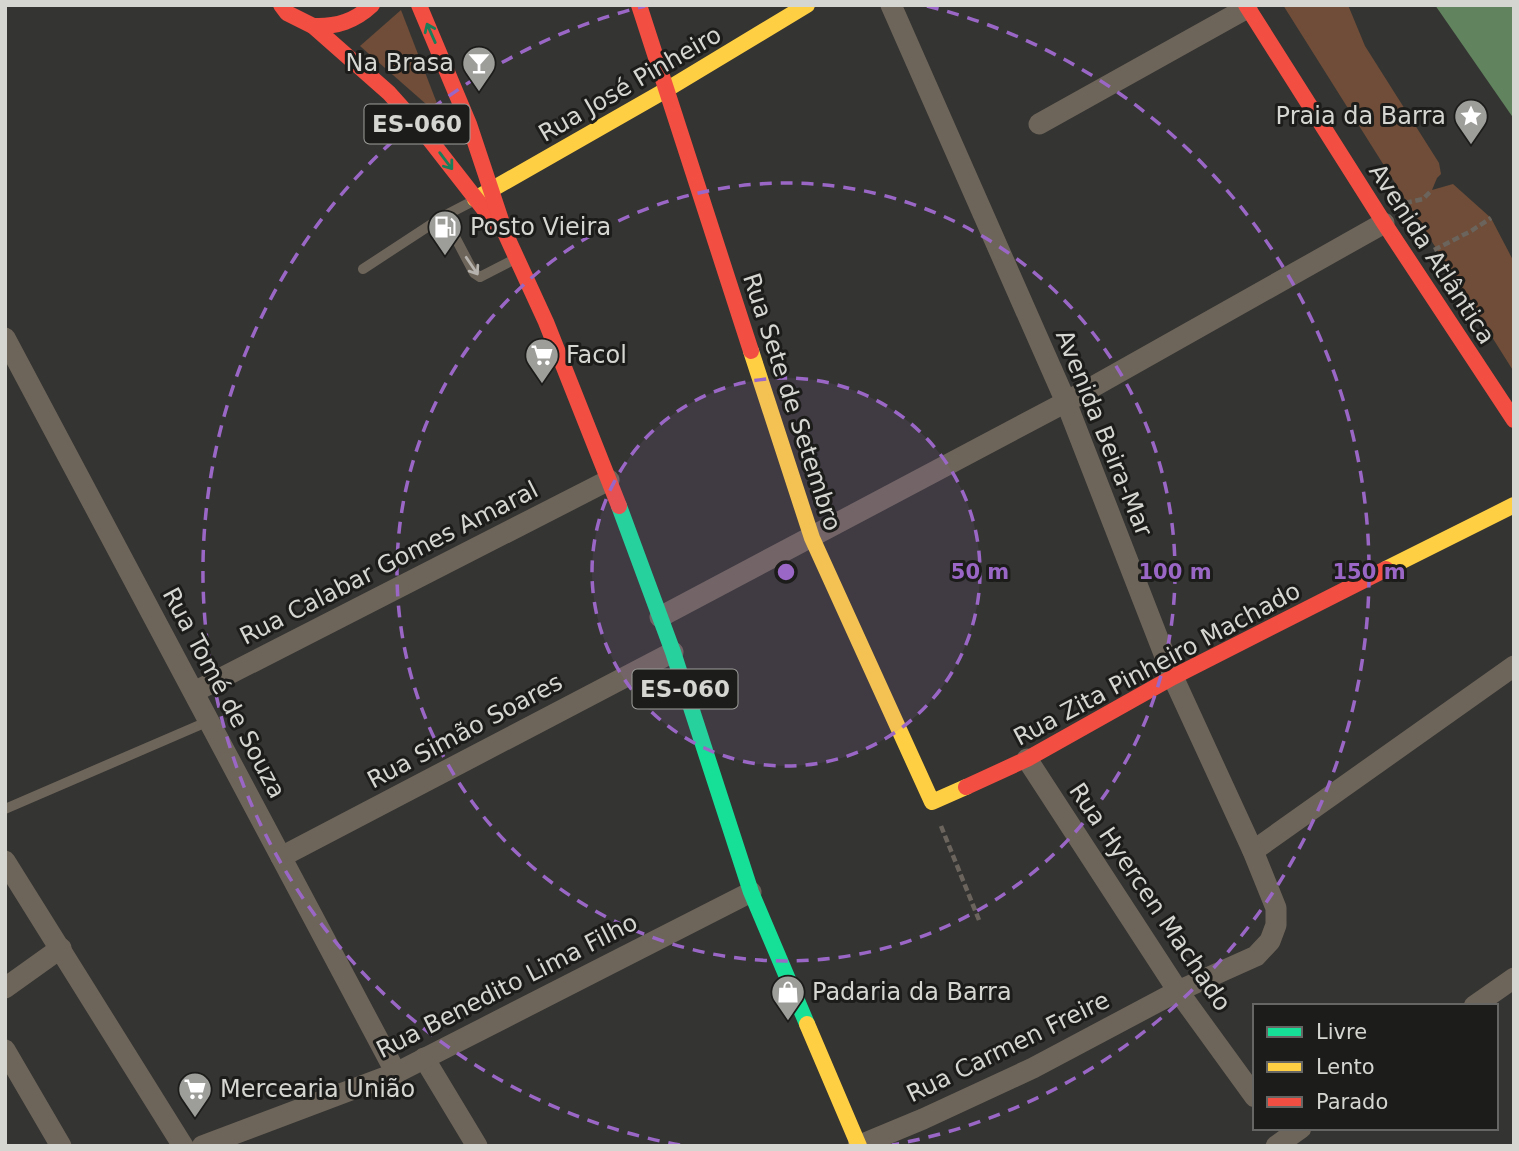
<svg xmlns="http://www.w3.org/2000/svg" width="1519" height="1151" font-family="'DejaVu Sans',sans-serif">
<rect width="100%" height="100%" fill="#343432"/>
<g fill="#6f4d38">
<path d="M1283 5H1348L1365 46 1439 163 1441 174 1437 178 1432 190 1453 184 1491 218 1514 262V372Z"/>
<path d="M401 10 443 119 360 46Z"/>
</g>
<path fill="#61845e" d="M1435 5H1514V119Z"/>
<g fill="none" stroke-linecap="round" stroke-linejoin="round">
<g stroke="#6a645d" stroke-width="4.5" stroke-dasharray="7 3.5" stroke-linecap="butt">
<path d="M1405 203 1423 199 1432 190"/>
<path d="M1434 250 1471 231 1491 218"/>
<path d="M941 826 979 920"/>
</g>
<g stroke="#6e655a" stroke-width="10">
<path d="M473 201 444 216 474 273 480 277 513 260"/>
<path d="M363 269 444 216"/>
<path d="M5 809 209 721"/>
</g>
<g stroke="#6e655a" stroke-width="21">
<path d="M1039 124 1247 8"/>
<path d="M5 338 396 1073"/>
<path d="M660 617 1066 402 1384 223"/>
<path d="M194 692 609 480"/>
<path d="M1027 759 1178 991 1255 1097"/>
<path d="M1253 851 1514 666"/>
<path d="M281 857 673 652"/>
<path d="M5 861 183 1146"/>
<path d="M5 988 61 948"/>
<path d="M1474 1006 1514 978"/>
<path d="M5 1050 61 1146"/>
<path d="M424 1058 477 1146"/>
<path d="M202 1146 396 1073 751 892"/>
<path d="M858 1146 923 1119 1033 1068 1178 991 1256 956 1270 941 1276 925V908L1253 851 1173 677 1066 402 891 5"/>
<path d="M1276 1146 1301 1128"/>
</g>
<path stroke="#16e098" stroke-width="16" d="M619 506 673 652 751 892 807 1024"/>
<g stroke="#ffcf43" stroke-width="16">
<path d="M475 199 666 90 807 5"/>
<path d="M751 351 812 538 932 802 966 787"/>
<path d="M1386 569 1514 505"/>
<path d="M807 1024 859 1146"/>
</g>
<g stroke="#f24e42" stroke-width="16">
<path d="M281 5 287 13 313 26 389 93 423 131 494 222"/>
<path d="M419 5 469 124 506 235 546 322 619 506"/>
<path d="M639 5 751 351"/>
<path d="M1246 5 1384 223 1514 420"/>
<path d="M313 26C337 27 355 21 372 5"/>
<path d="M966 787 1027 759 1173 677 1386 569"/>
</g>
</g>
<defs><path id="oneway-shaft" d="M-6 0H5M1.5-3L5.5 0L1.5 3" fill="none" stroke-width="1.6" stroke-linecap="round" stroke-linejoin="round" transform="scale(1.75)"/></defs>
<g stroke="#197e59">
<use href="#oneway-shaft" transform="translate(431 33) rotate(-114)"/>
<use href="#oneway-shaft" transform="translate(446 161) rotate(53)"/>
</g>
<use stroke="#b6b3ae" href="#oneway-shaft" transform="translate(472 266) rotate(56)"/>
<circle cx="786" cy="572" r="194" fill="#9a67c6" fill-opacity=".12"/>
<g fill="none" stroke="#9a67c6" stroke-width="3.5" stroke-dasharray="12 9">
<circle cx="786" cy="572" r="194"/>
<circle cx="786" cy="572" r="389"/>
<path d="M680 1145A583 583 0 0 1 645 6M927 6A583 583 0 0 1 892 1145"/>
</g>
<defs>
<g id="bar-pin" transform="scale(1.75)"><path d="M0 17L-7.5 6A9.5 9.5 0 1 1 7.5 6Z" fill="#9d9d9a" stroke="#1c1c1a"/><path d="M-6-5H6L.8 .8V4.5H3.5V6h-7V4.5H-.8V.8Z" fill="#fff"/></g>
<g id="sight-pin" transform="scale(1.75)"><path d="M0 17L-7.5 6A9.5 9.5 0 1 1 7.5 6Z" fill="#9d9d9a" stroke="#1c1c1a"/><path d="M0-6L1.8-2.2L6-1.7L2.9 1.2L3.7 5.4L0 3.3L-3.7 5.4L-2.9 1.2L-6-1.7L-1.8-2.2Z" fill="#fff"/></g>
<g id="fuel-pin" transform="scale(1.75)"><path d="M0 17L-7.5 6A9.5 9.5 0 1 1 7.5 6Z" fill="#9d9d9a" stroke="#1c1c1a"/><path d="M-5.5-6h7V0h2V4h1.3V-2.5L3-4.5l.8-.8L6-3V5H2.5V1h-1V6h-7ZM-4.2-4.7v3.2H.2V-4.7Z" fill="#fff"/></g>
<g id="supermarket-pin" transform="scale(1.75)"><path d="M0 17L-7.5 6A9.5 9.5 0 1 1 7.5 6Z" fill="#9d9d9a" stroke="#1c1c1a"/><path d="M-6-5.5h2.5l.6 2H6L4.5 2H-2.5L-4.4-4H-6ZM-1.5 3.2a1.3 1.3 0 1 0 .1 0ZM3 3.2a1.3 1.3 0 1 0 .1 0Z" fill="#fff"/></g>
<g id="shop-pin" transform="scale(1.75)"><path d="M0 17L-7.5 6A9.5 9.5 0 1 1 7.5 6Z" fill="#9d9d9a" stroke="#1c1c1a"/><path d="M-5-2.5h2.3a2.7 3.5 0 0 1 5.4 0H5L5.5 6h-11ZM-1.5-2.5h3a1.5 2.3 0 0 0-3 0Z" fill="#fff"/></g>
</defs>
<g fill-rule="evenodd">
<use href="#bar-pin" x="479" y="63"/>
<use href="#sight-pin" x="1471" y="116"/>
<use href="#fuel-pin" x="445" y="227"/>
<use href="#supermarket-pin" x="542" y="355"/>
<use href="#shop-pin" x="788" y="992"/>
<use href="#supermarket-pin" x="195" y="1089"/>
</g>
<g text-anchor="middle" stroke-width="6" stroke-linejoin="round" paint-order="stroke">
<g fill="#1c1c1a" stroke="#9e9e9b" stroke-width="2">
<rect x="364.5" y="104.5" width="105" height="39" rx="5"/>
<rect x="632.5" y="669.5" width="105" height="39" rx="5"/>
</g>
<g font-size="23" font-weight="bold" fill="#d5d5d2">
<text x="417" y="132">ES-060</text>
<text x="685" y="697">ES-060</text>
</g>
<g font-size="24" fill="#d5d5d2" stroke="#1c1c1a" text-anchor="start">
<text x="454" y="71" text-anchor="end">Na Brasa</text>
<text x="1446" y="124" text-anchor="end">Praia da Barra</text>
<text x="470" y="235">Posto Vieira</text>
<text x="566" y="363">Facol</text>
<text x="812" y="1000">Padaria da Barra</text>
<text x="220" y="1097">Mercearia União</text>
</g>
<g font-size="24" fill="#d5d5d2" stroke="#1c1c1a">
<text transform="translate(630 84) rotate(-30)" y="8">Rua José Pinheiro</text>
<text transform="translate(1432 254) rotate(57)" y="8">Avenida Atlântica</text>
<text transform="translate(792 402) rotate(72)" y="8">Rua Sete de Setembro</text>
<text transform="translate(1104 433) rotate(68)" y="8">Avenida Beira-Mar</text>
<text transform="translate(389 563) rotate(-27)" y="8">Rua Calabar Gomes Amaral</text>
<text transform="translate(1157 664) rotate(-28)" y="8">Rua Zita Pinheiro Machado</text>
<text transform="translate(224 693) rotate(62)" y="8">Rua Tomé de Souza</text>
<text transform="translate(465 731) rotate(-28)" y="8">Rua Simão Soares</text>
<text transform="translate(1150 897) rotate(56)" y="8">Rua Hyercen Machado</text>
<text transform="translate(507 986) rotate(-27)" y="8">Rua Benedito Lima Filho</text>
<text transform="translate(1008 1047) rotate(-26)" y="8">Rua Carmen Freire</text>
</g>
</g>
<circle cx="786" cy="572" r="10" fill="#9a67c6" stroke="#1c1c1a" stroke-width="3.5"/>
<g font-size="21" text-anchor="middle" font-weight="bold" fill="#9a67c6" stroke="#1c1c1a" stroke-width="6" stroke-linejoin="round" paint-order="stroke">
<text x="980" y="579">50 m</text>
<text x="1175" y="579">100 m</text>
<text x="1369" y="579">150 m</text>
</g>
<rect width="1519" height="1151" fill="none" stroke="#d5d5d2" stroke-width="14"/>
<rect x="1253" y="1004" width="245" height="126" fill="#1c1c1a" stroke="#666664" stroke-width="2"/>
<rect x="1267" y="1027" width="35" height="10" fill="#16e098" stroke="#666664" stroke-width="2"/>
<text x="1316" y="1039" font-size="21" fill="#d5d5d2">Livre</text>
<rect x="1267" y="1062" width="35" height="10" fill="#ffcf43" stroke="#666664" stroke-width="2"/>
<text x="1316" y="1074" font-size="21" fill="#d5d5d2">Lento</text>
<rect x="1267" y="1097" width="35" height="10" fill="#f24e42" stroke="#666664" stroke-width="2"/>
<text x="1316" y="1109" font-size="21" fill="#d5d5d2">Parado</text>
</svg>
